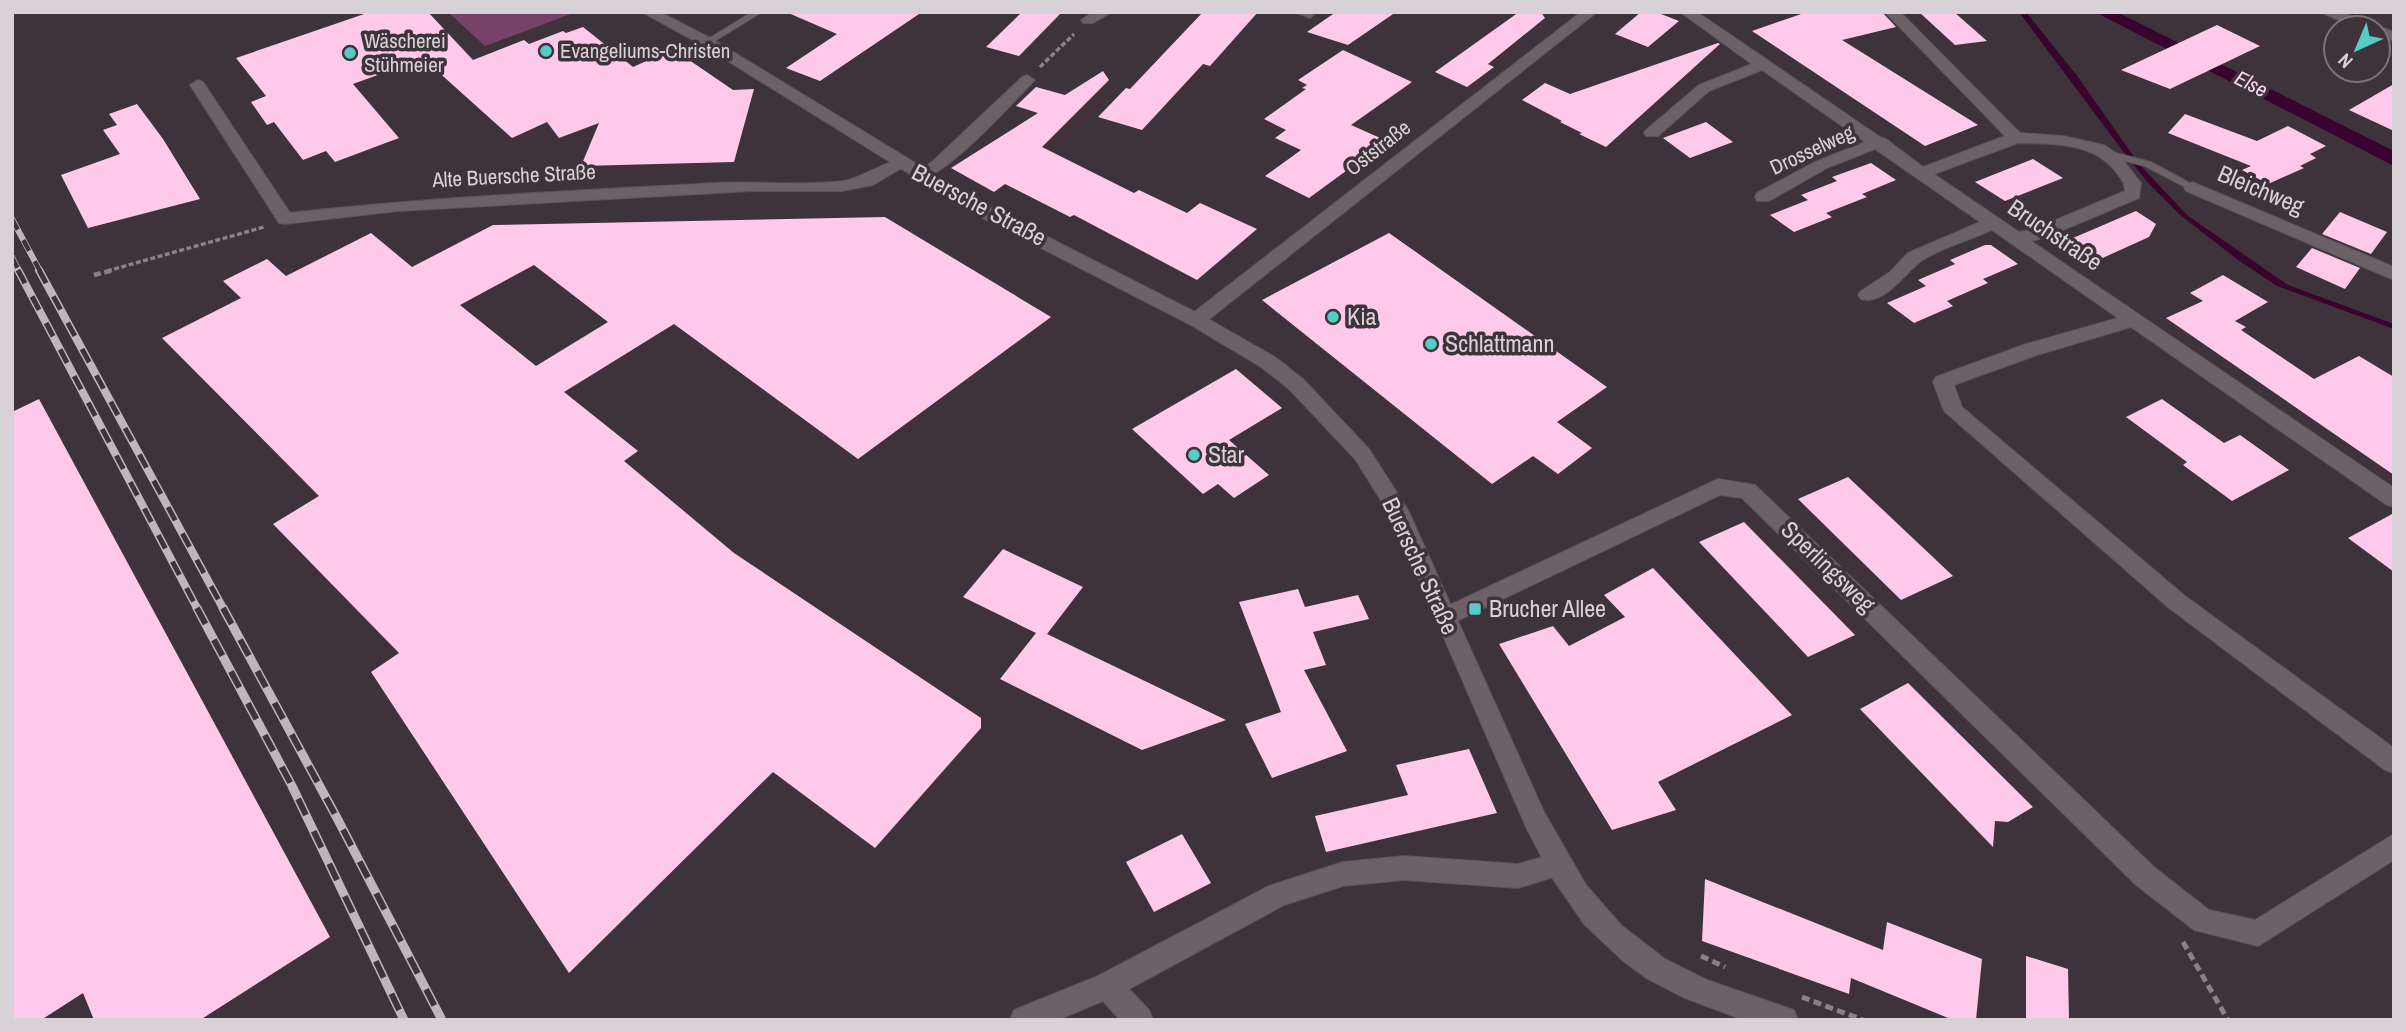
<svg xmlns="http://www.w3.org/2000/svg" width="2406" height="1032" font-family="'Archivo Narrow',sans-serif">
<rect width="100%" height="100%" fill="#3e333a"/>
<path fill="#774267" d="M448 12H576L485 46Z"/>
<g fill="#38032c">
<path d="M2019 12H2026L2078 77 2139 164 2188 216 2288 285 2394 324V329L2277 286 2238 260 2179 214 2149 184 2122 150Z"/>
<path d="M2095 12H2117L2394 151V166Z"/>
</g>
<g fill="#ffc9ec" fill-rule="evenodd">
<path d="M370 12H428L473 60 524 40 529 44 563 31 566 33 583 27 633 67 673 49 733 90 754 89 734 162 581 166 599 123 559 138 547 122 512 138 425 60H419L353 84 399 138 335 162 326 151 303 160 274 122 267 125 251 102 266 96 236 58Z"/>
<path d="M786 12H922L820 81 786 68 837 34Z"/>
<path d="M1022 12H1062L1019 56 986 47Z"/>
<path d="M1203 12H1258L1210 66 1203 64 1142 130 1098 117 1126 88 1130 89Z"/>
<path d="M1336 12H1396L1348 45 1307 32Z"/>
<path d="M1519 12H1541L1545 18 1488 64 1494 67 1467 87 1435 72Z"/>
<path d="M1641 12H1656L1679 21 1648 47 1615 34Z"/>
<path d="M1807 12H1882L1896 27 1842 40 1978 125 1925 146 1752 31Z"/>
<path d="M1919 12H1954L1987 41 1955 45Z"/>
<path d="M2217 25 2260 46 2170 89 2121 70Z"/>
<path d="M1718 43 1720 44 1606 147 1579 134 1582 133 1560 122 1562 121 1522 100 1545 83 1570 94Z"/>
<path d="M1343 50 1412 82 1351 125 1387 141 1309 198 1265 176 1301 150 1275 138 1286 130 1264 119 1306 89 1302 88 1307 85 1298 80Z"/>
<path d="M1103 71 1109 80 1042 147 1134 193 1139 190 1187 213 1200 203 1257 229 1197 280 1074 215 1070 217 1005 184 994 192 951 168 1038 113 1016 106 1036 87 1065 95Z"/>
<path d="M2394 84V131L2349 110Z"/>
<path d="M137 104 163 139 200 199 88 228 61 175 120 154 103 130 117 125 109 114Z"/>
<path d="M2185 114 2257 141 2288 126 2326 146 2310 154 2316 158 2300 166 2304 168 2268 184 2242 170 2251 166 2168 133Z"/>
<path d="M1706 122 1733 142 1690 158 1663 138Z"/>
<path d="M2033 159 2063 178 2005 201 1975 182Z"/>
<path d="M1871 163 1896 180 1862 194 1867 197 1826 213 1832 217 1794 232 1770 215 1808 200 1801 195 1837 181 1832 177Z"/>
<path d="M2136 211 2156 224 2149 237 2096 261 2066 241Z"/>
<path d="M2340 212 2387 232 2371 254 2322 234Z"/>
<path d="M885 217 1051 317 858 459 674 324 564 392 638 451 624 461 734 553 981 718V728L875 848 773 772 569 973 371 672 399 653 273 524 319 496 162 338 241 298 223 281 267 259 286 276 371 233 412 267 493 225ZM534 265 608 322 536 366 460 305Z"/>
<path d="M1389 233 1607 387 1557 422 1592 448 1558 474 1533 456 1492 484 1262 300Z"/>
<path d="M1985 245H1991L2018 264 1983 279 1988 283 1947 301 1953 306 1914 323 1887 303 1926 286 1918 280 1955 264 1950 260Z"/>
<path d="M2312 248 2360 268 2345 289 2296 267Z"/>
<path d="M2223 275 2268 302 2235 321 2246 327 2241 330 2314 379 2359 356 2394 377V475L2166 318 2203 301 2190 293Z"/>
<path d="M1236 369 1282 408 1229 440 1269 475 1234 498 1218 484 1203 494 1132 429Z"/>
<path d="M39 399 330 937 200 1020H94L83 993 41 1020H12V412Z"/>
<path d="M2162 399 2224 443 2240 435 2289 470 2232 501 2183 465 2187 462 2126 417Z"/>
<path d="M1848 477 1953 576 1901 600 1798 499Z"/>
<path d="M2394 513V572L2348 538Z"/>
<path d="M1744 522 1855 635 1808 657 1699 542Z"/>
<path d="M1003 549 1083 587 1047 634 1226 720 1142 750 1000 679 1036 633 963 597Z"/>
<path d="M1653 568 1792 715 1658 782 1676 810 1612 830 1499 644 1553 626 1569 646 1625 617 1604 595Z"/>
<path d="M1298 589 1305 607 1358 595 1369 619 1313 632 1326 665 1304 670 1347 751 1272 778 1245 724 1281 712 1239 602Z"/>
<path d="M1908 683 2033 807 2008 822 1995 821 1993 847 1860 709Z"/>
<path d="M1469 749 1497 813 1326 852 1315 816 1408 795 1396 765Z"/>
<path d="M1182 834 1211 883 1154 912 1126 862Z"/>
<path d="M1705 879 1883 950 1887 922 1982 959 1976 1020H1953L1851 978 1849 994 1702 941Z"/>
<path d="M2026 956 2068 969 2069 1020H2026Z"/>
</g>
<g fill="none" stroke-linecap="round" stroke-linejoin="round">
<g stroke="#5a5257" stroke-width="2">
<g id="service">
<path d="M752 12H762L710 44 703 42Z"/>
<path d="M1295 12H1309L1314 15 1310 18Z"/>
<path d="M2108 151 2151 162 2197 187 2195 189H2189L2145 166 2105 156V152Z"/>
</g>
</g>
<g stroke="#5a5257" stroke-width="2">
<g id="minor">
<path d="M1093 12H1112L1093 23H1083L1081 20Z"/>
<path d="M1581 12H1597L1203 324H1189L1187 320 1189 316Z"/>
<path d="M1680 12H1697L1880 137 1886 139 1923 167 2005 136 1885 12H1900L2020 133 2063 136 2104 145 2120 156 2141 183 2139 198 2044 238 2031 241 2394 488V507L2387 505 2131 327 2037 355 1954 385 1962 407 2185 596 2394 748V773L2385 770 2169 608 1944 411 1933 382 1936 377 2023 345 2118 318 1992 230C1973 239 1935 250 1920 262 1904 274 1884 306 1861 299L1858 295 1861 291 1890 272 1908 253 1980 222 1875 149 1827 168 1769 201H1757L1755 197 1757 193 1815 162 1865 142 1762 70 1709 91 1658 136H1646L1644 133 1646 130 1699 85 1752 64ZM2018 143C2053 144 2093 142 2116 172 2121 179 2125 183 2125 191L2034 229 2019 232 1934 174Z"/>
<path d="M2320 12H2341L2394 32V41L2378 36V28H2357Z"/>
<path d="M1027 75 1035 80 1032 83C1012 103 940 185 914 179L912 175 933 161 1022 77Z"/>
<path d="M198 80 203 82 290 213C431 197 573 191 715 183 757 181 803 186 843 181 863 178 892 156 908 160L910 163 873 185 842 191H752L398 211 285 224 279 223 190 85Z"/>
<path d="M2192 182 2394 267V280L2186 191 2184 187Z"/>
<path d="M1718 479 1755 485 2154 867 2209 910 2255 920 2394 834V860L2258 946 2194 930 2136 885 1742 498 1720 495 1453 623 1445 626 1437 623 1434 617 1437 611Z"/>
<path d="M1557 853 1566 857 1570 865 1566 873 1518 888 1404 880 1343 886 1284 905 1129 989 1149 1010 1153 1020H1120L1103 1001 1058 1020H1010L1014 1010 1098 976 1269 886 1343 862 1404 856 1518 864Z"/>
</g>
</g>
<g stroke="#5a5257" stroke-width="2">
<path id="secondary" d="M642 12H660L712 39 981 203 1203 316 1275 357 1303 379 1369 449 1408 510 1544 812 1586 885 1621 925 1665 959 1707 980 1794 1010 1798 1020H1743L1685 998 1646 978 1623 961 1584 924 1553 879 1526 827 1392 518 1355 459 1289 389 1261 367 1189 324 969 211 702 45Z"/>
</g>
<g stroke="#8a8186" stroke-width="3.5" stroke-dasharray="5 2.5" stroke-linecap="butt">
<path d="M1040 67 1074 34"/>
<path d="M107 271 264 227"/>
</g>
<path stroke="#8a8186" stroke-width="4.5" stroke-dasharray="7 3.5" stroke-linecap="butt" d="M94 275 114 270"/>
<g stroke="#8a8186" stroke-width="5" stroke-dasharray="8 4.5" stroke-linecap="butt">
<path d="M2183 942 2228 1020"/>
<path d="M1701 956 1725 967"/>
<path d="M1802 997 1863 1020"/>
</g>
<use href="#service" fill="#6d6168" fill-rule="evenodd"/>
<use href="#minor" fill="#6d6168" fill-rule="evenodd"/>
<use href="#secondary" fill="#6d6168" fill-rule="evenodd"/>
<g stroke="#bdb6ba" stroke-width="6">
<g id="rail-far2">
<path d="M12 219 40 271"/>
<path d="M12 257 19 271"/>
</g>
</g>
<g stroke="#bdb6ba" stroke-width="8">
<g id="rail-far1">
<path d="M18 270 198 610"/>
<path d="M39 270 224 610"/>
</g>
</g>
<g stroke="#bdb6ba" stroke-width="9">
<g id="rail">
<path d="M197 608 292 786 404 1020"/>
<path d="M223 608 337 818 442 1020"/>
</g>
</g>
<use href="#rail-far2" stroke="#3e333a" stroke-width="4.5" stroke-dasharray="12" stroke-linecap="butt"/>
<use href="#rail-far1" stroke="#3e333a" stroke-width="5" stroke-dasharray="15" stroke-linecap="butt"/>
<use href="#rail" stroke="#3e333a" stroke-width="6" stroke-dasharray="18" stroke-linecap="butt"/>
</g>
<g fill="#55cdc6" stroke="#3e333a" stroke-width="2.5">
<circle cx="546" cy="51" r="7"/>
<circle cx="350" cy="53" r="7"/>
<circle cx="1333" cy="317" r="7"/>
<circle cx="1431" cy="344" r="7"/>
<circle cx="1194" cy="455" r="7"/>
<rect x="1468" y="602" width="14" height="14" rx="3.5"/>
</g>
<g text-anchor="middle" stroke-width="7" stroke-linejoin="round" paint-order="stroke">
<g font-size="21" fill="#d8d1d5" stroke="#3e333a" text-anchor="start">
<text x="364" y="48">Wäscherei<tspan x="364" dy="24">Stühmeier</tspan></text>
<text x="560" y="58">Evangeliums-Christen</text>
</g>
<g font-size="21" font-style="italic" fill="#fbd7ee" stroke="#3e333a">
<text transform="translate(2251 84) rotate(27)" y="7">Else</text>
</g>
<g font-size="21" fill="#d8d1d5" stroke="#3e333a">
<text transform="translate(1378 148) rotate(-38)" y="7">Oststraße</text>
<text transform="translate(1812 150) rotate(-25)" y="7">Drosselweg</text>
<text transform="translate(514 176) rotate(-3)" y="7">Alte Buersche Straße</text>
</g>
<g font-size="24" fill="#d8d1d5" stroke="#3e333a">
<text transform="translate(2261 190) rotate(23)" y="8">Bleichweg</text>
<text transform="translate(979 205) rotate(28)" y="8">Buersche Straße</text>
<text transform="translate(2055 235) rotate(34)" y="8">Bruchstraße</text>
<text transform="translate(1420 566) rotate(65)" y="8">Buersche Straße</text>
<text transform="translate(1828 567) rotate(44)" y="8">Sperlingsweg</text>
</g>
<g font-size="24" fill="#d8d1d5" stroke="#3e333a" text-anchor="start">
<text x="1347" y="325">Kia</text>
<text x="1445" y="352">Schlattmann</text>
<text x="1208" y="463">Star</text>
<text x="1489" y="617">Brucher Allee</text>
</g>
</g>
<rect width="2406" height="1032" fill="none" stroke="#d8d1d5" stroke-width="28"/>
<g transform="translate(2357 49) rotate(224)"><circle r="33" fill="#3e333a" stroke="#7c7278" stroke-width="2"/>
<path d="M0-5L12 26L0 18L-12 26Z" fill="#55cdc6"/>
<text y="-10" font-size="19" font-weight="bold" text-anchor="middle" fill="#d8d1d5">N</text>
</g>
</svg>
